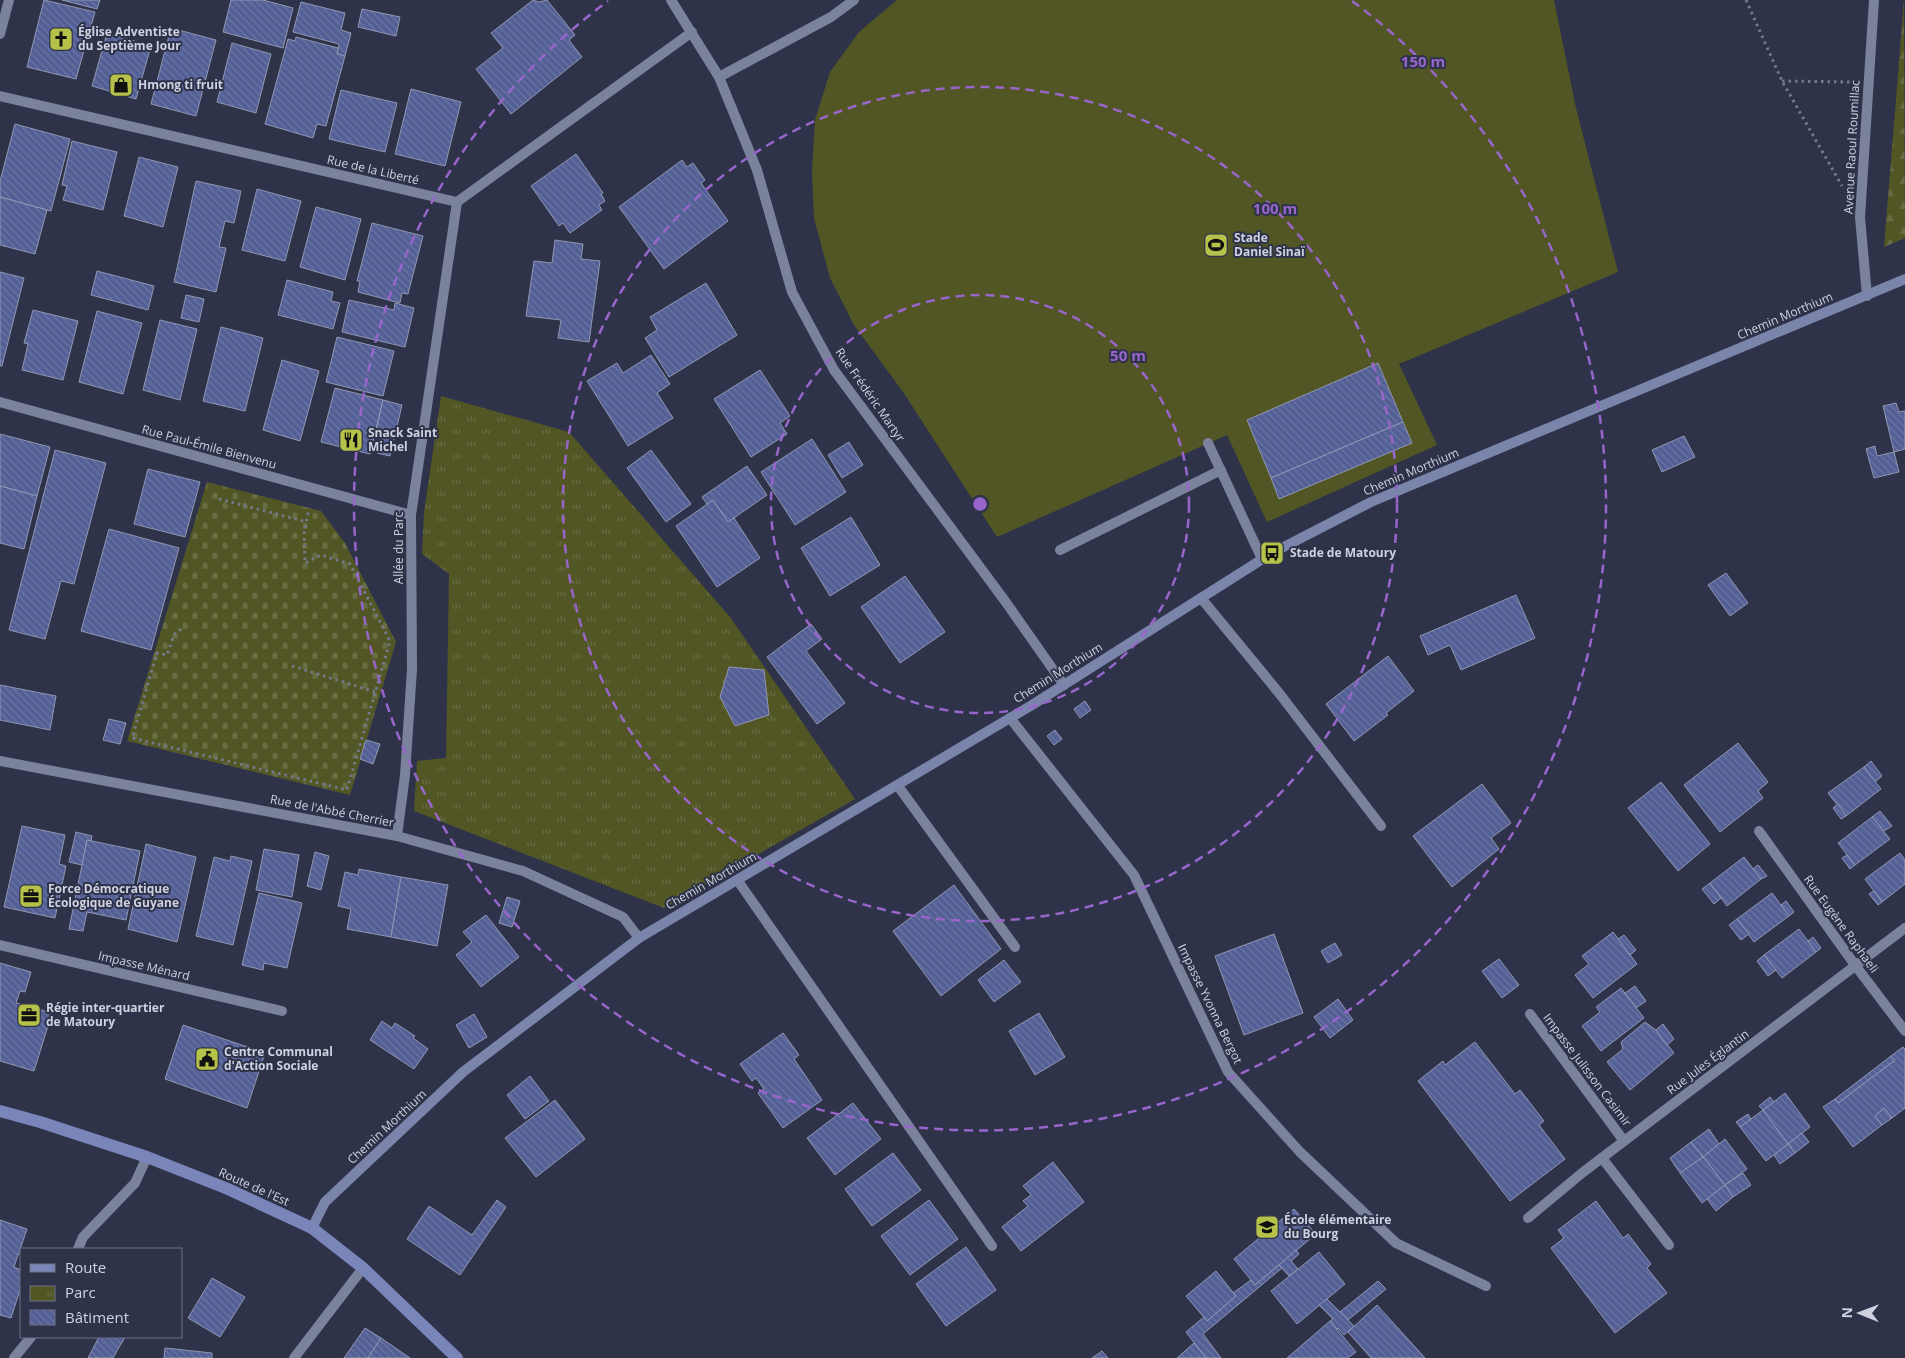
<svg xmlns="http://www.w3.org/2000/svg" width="1905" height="1358" font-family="'Open Sans',sans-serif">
<defs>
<pattern id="forest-firs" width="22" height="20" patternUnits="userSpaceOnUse" patternTransform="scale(1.25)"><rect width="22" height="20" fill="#515624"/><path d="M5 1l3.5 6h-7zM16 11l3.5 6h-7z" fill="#696d44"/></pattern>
<pattern id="cemetery-stones" width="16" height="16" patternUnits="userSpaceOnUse" patternTransform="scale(1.25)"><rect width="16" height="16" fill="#515624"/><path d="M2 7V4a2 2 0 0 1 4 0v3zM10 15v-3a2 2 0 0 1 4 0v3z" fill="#696d44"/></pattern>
<pattern id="park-tufts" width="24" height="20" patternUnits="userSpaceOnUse" patternTransform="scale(1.25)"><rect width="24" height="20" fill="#515624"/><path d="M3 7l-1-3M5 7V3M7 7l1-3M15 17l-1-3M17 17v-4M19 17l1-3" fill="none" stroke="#696d44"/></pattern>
<pattern id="building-back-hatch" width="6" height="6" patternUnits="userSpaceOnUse" patternTransform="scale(1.25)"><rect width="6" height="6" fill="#535f95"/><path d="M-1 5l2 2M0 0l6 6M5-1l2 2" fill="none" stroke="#6b75a4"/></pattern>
</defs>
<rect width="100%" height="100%" fill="#2e334a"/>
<path fill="url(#forest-firs)" d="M1904 0 1905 238 1884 247Z"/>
<path fill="url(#cemetery-stones)" d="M207 482 321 511 345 543 396 642 350 795 127 741Z"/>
<path fill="url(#park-tufts)" d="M441 396 569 432 730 617 855 799 664 908 414 811 417 761 446 758 449 574 422 554 424 513Z"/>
<path fill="#515624" d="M897 0H1554L1576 108 1618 272 1399 364 1437 445 1267 522 1227 435 997 537 903 392 854 325 830 278 814 218 812 171 815 120 830 72 859 32Z"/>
<g fill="url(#building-back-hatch)" stroke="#9097b2">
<path d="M44 0 95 12 76 79 27 67Z"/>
<path d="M62 0H100L97 9Z"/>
<path d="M231 0H263L293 8 283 48 223 32Z"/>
<path d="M533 0 539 2 547 0 575 35 569 40 582 57 511 114 476 69 503 48 491 33Z"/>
<path d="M301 2 345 13 341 30 351 33 345 56 337 54 339 44 293 32Z"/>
<path d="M362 9 400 17 396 36 358 27Z"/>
<path d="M171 28 216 40 196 116 151 104Z"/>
<path d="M107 33 151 46 136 99 92 86Z"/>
<path d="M296 37 338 48 337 54 345 56 326 126 317 124 313 138 265 124 288 39 295 41Z"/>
<path d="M232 43 271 54 256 113 217 102Z"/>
<path d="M411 89 461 102 445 166 395 154Z"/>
<path d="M341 90 397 103 385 152 329 139Z"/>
<path d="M15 124 70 139 51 211 0 197V181Z"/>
<path d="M72 141 117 152 103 210 63 200 67 186 62 185Z"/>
<path d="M576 154 603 193 601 194 605 201 599 205 602 210 570 233 563 223 559 226 531 186Z"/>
<path d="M139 157 178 167 163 227 124 216Z"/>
<path d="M682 160 687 167 693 163 705 180 701 183 728 221 664 269 619 207Z"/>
<path d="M196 181 241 191 234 223 225 221 219 247 226 248 216 292 174 282Z"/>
<path d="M257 189 301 201 285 261 242 250Z"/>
<path d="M0 197 47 210 35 254 0 245Z"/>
<path d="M316 207 361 219 345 280 300 267Z"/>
<path d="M372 223 423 236 408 294 402 293 400 303 358 292 360 281H357Z"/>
<path d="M555 240 583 244 581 259 600 261 589 342 558 338 561 320 526 316 534 261 552 263Z"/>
<path d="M97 271 154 286 148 310 91 295Z"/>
<path d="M0 272 24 278 2 366H0Z"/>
<path d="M287 280 333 292 331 301 340 303 333 329 278 315Z"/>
<path d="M706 283 737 335 669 377 645 338 657 330 650 317Z"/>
<path d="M186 295 204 299 199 322 181 318Z"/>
<path d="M349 300 394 310 395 303 414 308 405 347 342 332Z"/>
<path d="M33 310 78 321 63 380 22 370 28 344 24 343Z"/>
<path d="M97 311 142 323 123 394 79 382Z"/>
<path d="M160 320 197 329 180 400 143 390Z"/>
<path d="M221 327 263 338 245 411 203 401Z"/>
<path d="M337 337 394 351 383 396 326 382Z"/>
<path d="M651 355 670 384 657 393 673 418 628 446 587 381 617 363 623 373Z"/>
<path d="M282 360 319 371 300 441 263 430Z"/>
<path d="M1378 363 1403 422 1271 478 1247 420Z"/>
<path d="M760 370 790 416 780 423 787 434 751 457 714 399Z"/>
<path d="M335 388 383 400 370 454 321 442Z"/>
<path d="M383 400 402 405 390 456 377 453 382 433 376 431Z"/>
<path d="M1896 403 1899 412 1905 411V449L1894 452 1883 406Z"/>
<path d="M1403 422 1412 443 1279 499 1271 478Z"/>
<path d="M0 434 50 447 37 496 0 486Z"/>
<path d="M1684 436 1695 457 1662 472 1652 450Z"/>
<path d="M812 439 846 492 795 525 761 472Z"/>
<path d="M849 442 863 465 842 478 828 455Z"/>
<path d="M1875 446 1877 456 1894 452 1899 472 1874 478 1866 449Z"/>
<path d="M55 450 106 463 74 584 61 581 45 639 9 630Z"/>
<path d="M651 450 691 504 666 522 627 468Z"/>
<path d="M747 466 767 495 728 522 713 500 707 504 702 497Z"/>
<path d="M148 469 200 482 185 537 134 524Z"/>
<path d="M0 486 37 496 24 549 0 543Z"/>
<path d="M713 500 728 522 734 518 760 558 717 587 676 526Z"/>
<path d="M851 517 880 565 830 596 801 548Z"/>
<path d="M109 529 179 548 151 650 81 631Z"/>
<path d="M1726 573 1748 603 1730 616 1708 585Z"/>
<path d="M905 576 945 632 900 663 861 607Z"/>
<path d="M1516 595 1535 638 1461 670 1450 645 1428 655 1420 636Z"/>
<path d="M811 624 822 639 806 651 845 703 817 724 767 657Z"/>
<path d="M1388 656 1414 691 1386 713 1388 715 1354 741 1326 704Z"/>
<path d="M729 667 764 670 769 715 735 726 720 697Z"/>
<path d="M0 685 56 696 50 730 0 720Z"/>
<path d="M1085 701 1091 710 1080 718 1074 709Z"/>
<path d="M109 719 126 723 120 744 103 740Z"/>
<path d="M1055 730 1062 739 1054 745 1047 736Z"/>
<path d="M366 740 380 744 373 764 360 759Z"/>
<path d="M1738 743 1768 782 1758 791 1763 798 1720 832 1684 785Z"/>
<path d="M1871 761 1882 776 1875 782 1864 767Z"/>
<path d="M1864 767 1881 789 1846 816 1828 793Z"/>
<path d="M1661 782 1710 844 1678 871 1628 808Z"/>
<path d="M1482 784 1511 823 1491 838 1499 849 1452 887 1413 836Z"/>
<path d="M1838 804 1846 816 1841 819 1833 808Z"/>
<path d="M1880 811 1892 826 1884 831 1872 817Z"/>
<path d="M1872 817 1890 839 1855 865 1838 843Z"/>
<path d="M22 826 65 835 59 864 66 866 55 918 4 907Z"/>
<path d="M76 832 92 836 91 841 87 840 82 865 69 862Z"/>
<path d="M87 840 140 851 126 920 87 912 83 931 69 929Z"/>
<path d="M146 844 196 857 177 942 128 929Z"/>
<path d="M264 849 299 855 292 897 256 890Z"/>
<path d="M315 852 329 856 321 890 307 886Z"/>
<path d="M1900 853 1905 860V884L1882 902 1865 879Z"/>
<path d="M1847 855 1855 865 1850 869 1842 858Z"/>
<path d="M231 856 252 861 233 945 196 936 214 857 230 861Z"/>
<path d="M1744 857 1761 879 1727 906 1710 883Z"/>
<path d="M1758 865 1767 876 1761 879 1753 869Z"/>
<path d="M359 869 401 877 391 937 347 929 351 909 338 906 345 872 358 875Z"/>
<path d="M401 877 448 885 437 946 391 937Z"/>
<path d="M1710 883 1721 898 1714 904 1702 889Z"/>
<path d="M954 885 1001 949 941 996 893 931Z"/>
<path d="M1874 891 1882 902 1878 905 1869 894Z"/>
<path d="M259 893 302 903 287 968 264 963 263 970 242 965Z"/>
<path d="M1772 893 1789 916 1754 942 1737 919Z"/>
<path d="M507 897 520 901 512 927 499 923Z"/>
<path d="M1786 901 1794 912 1789 916 1781 905Z"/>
<path d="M486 915 519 957 481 987 456 955 472 942 463 932Z"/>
<path d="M1737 919 1749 934 1741 940 1729 925Z"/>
<path d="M1799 929 1816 952 1782 978 1764 955Z"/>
<path d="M1613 932 1637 964 1593 998 1575 975 1589 964 1582 956Z"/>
<path d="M1274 934 1303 1013 1244 1035 1215 956Z"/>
<path d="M1624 935 1636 950 1630 955 1618 939Z"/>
<path d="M1813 937 1821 948 1816 952 1808 941Z"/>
<path d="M1335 943 1342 955 1328 963 1321 951Z"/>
<path d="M1764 955 1776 970 1768 976 1757 961Z"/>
<path d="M1499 959 1519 985 1502 998 1482 971Z"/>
<path d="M1004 960 1021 982 994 1002 978 980Z"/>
<path d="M0 963 31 972 25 992 20 991 16 1003 52 1013 34 1071 0 1061Z"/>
<path d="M1635 986 1646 1001 1636 1008 1625 993Z"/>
<path d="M1621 988 1644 1018 1601 1051 1582 1026 1600 1012 1596 1007Z"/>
<path d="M1338 999 1353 1020 1330 1038 1314 1017Z"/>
<path d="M1039 1013 1065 1057 1035 1075 1009 1031Z"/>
<path d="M474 1014 487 1037 469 1048 456 1025Z"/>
<path d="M382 1021 392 1028 395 1023 415 1036 413 1038 428 1049 414 1069 370 1040Z"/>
<path d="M1645 1022 1656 1030 1674 1053 1630 1090 1607 1062 1623 1049 1621 1042Z"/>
<path d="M1663 1024 1674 1039 1667 1045 1656 1030Z"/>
<path d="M183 1025 265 1053 247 1108 165 1079Z"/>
<path d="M783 1033 799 1055 794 1059 822 1100 783 1128 758 1093 764 1089 756 1078 752 1081 740 1064Z"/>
<path d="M1475 1042 1515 1094 1520 1090 1544 1121 1539 1125 1565 1159 1510 1201 1418 1081 1443 1061 1445 1065Z"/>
<path d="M1903 1047 1905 1049V1108L1892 1118 1884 1108 1875 1116 1882 1125 1853 1147 1823 1107 1835 1099 1838 1103 1895 1060 1891 1056Z"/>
<path d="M1891 1056 1895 1060 1838 1103 1835 1099Z"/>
<path d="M530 1076 549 1101 525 1119 507 1095Z"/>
<path d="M1785 1093 1810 1127 1788 1144 1763 1110Z"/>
<path d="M1770 1097 1774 1102 1763 1110 1759 1106Z"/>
<path d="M555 1100 585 1139 536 1177 505 1138Z"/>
<path d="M853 1103 881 1139 835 1175 807 1138Z"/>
<path d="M1884 1108 1892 1118 1882 1125 1875 1116Z"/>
<path d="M1763 1110 1788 1144 1766 1161 1740 1127Z"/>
<path d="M1748 1114 1751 1119 1740 1127 1736 1122Z"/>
<path d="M1709 1129 1719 1144 1703 1157 1691 1142Z"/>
<path d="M1802 1133 1809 1142 1795 1153 1788 1144Z"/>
<path d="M1725 1139 1747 1169 1725 1185 1703 1157Z"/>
<path d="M1691 1142 1703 1157 1680 1173 1670 1158Z"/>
<path d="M1788 1144 1795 1153 1780 1164 1774 1155Z"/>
<path d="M893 1153 921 1190 872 1226 845 1189Z"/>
<path d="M1703 1157 1725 1185 1702 1203 1680 1173Z"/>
<path d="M1053 1162 1084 1202 1021 1251 1002 1227 1028 1206 1023 1201 1031 1195 1023 1186Z"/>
<path d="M1743 1173 1751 1185 1733 1197 1725 1185Z"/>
<path d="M1725 1185 1733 1197 1716 1211 1707 1199Z"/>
<path d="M497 1200 506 1207 460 1275 407 1239 429 1206 472 1235Z"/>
<path d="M929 1200 958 1239 910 1275 881 1236Z"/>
<path d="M1596 1201 1623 1238 1628 1234 1651 1264 1647 1268 1667 1293 1615 1333 1551 1248 1564 1238 1558 1230Z"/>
<path d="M1294 1209 1316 1234 1255 1285 1234 1259Z"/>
<path d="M0 1220 27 1229 14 1267 21 1270V1287L11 1318 0 1315Z"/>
<path d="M966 1247 996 1290 946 1326 916 1284Z"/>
<path d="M1296 1250 1299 1254 1291 1261 1298 1269 1289 1276 1279 1265Z"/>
<path d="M1319 1252 1345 1284 1297 1324 1271 1291Z"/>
<path d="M1279 1265 1282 1268 1203 1334 1221 1358H1206L1186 1332 1204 1317 1207 1321 1236 1296 1233 1293 1251 1280 1255 1285Z"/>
<path d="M1216 1271 1236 1296 1207 1321 1186 1296Z"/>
<path d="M212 1278 245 1297 220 1337 188 1318Z"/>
<path d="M1378 1281 1386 1289 1348 1320 1340 1312Z"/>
<path d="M1327 1299 1354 1326 1344 1335 1338 1328 1337 1330 1330 1321 1333 1319 1319 1305Z"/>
<path d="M1377 1305 1425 1358H1371L1348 1332Z"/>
<path d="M1330 1321 1356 1352 1348 1358H1287Z"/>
<path d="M365 1328 381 1338 368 1358H344Z"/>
<path d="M99 1337H125L113 1358H88Z"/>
<path d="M381 1338 410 1358H368Z"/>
<path d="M1194 1343 1206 1358H1177Z"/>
<path d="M165 1348 212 1353V1358H164Z"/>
<path d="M1102 1351 1108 1358H1092Z"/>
</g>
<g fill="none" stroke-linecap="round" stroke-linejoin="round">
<g stroke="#74798c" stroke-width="3" stroke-dasharray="2.5 4" stroke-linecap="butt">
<path d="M1746 0 1782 81 1842 186"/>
<path d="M1782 81 1851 82"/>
<path d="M219 499 307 522"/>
<path d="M181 629 174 635 167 655 157 653 132 738 347 790 390 641 350 564 321 555 305 563 304 534 309 508"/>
<path d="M292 666 375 692"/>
</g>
<g stroke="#7b829c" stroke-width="10">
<path d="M1208 443 1262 559"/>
<path d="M1060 550 1221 470"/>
<path d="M1201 598 1279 693 1381 826"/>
<path d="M898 786 1015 947"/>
<path d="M1602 1158 1669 1245"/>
<path d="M78 1249 83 1237 135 1183 147 1157"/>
<path d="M14 1358 31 1337"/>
</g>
<g stroke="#7b829c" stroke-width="10">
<path d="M671 0 719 77 757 170 792 292 834 370 1005 601 1064 685"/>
<path d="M0 34 9 0"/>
<path d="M719 77 831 17 854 0"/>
<path d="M0 96 457 202 692 32"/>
<path d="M1867 296 1860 217 1874 0"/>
<path d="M0 402 411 515"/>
<path d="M1010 718 1134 875 1228 1072 1300 1152 1396 1243 1486 1286"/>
<path d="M0 761 397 836 523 871 623 917 639 938"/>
<path d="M1759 831 1855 965 1905 1031"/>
<path d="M397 836 405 775 412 669 411 515 457 202"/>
<path d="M738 881 992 1246"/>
<path d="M0 945 282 1011"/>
<path d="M1530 1014 1624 1141"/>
<path d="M1528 1218 1582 1173 1905 928"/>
<path d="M294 1358 363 1268"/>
</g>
<path stroke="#7b84aa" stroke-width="10" d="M312 1228 325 1202 463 1072 639 938 1032 705 1272 553 1371 502 1905 279"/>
<path stroke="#7a86b9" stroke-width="12" d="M0 1111 40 1122 147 1157 228 1189 312 1228 363 1268 457 1358"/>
</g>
<g fill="none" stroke="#9866cb" stroke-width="2.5" stroke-dasharray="9 6">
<circle cx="980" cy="504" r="209"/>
<circle cx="980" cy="504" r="417"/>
<path d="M1352 1A626 626 0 1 1 608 1"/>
</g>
<defs>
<g id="church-square" transform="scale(1.25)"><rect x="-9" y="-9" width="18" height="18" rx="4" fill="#b6c149" stroke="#2e334a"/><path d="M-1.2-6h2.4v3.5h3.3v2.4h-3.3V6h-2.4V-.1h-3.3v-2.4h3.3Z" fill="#111"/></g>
<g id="shop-square" transform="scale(1.25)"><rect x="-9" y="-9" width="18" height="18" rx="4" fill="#b6c149" stroke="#2e334a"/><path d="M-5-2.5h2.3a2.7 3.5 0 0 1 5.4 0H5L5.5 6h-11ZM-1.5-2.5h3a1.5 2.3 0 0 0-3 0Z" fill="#111"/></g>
<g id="stadium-square" transform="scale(1.25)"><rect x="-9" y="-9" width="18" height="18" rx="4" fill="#b6c149" stroke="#2e334a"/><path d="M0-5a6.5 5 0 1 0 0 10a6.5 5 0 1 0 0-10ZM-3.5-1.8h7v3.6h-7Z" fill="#111"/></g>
<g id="restaurant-square" transform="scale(1.25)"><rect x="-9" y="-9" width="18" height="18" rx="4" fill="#b6c149" stroke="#2e334a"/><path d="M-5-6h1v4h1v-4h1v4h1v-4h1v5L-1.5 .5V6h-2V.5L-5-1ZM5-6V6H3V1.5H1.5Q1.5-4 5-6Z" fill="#111"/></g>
<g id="bus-square" transform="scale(1.25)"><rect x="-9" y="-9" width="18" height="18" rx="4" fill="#b6c149" stroke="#2e334a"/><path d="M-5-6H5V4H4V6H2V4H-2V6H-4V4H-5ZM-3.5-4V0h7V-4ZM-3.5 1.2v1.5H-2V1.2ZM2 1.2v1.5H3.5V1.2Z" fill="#111"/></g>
<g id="office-square" transform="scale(1.25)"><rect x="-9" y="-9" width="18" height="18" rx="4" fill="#b6c149" stroke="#2e334a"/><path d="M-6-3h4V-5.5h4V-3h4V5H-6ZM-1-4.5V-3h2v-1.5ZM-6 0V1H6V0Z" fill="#111"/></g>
<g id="civic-square" transform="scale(1.25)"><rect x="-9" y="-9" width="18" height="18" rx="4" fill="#b6c149" stroke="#2e334a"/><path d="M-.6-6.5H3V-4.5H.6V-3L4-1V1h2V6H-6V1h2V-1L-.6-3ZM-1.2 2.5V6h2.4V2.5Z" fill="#111"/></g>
<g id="school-square" transform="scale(1.25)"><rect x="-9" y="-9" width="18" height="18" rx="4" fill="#b6c149" stroke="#2e334a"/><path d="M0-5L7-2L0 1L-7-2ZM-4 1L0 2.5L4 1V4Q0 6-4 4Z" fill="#111"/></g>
</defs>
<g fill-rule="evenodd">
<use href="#church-square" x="61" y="39"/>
<use href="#shop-square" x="121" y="85"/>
<use href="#stadium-square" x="1216" y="245"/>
<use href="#restaurant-square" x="351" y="440"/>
<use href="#bus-square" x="1272" y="553"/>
<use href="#office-square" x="31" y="896"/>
<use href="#office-square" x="29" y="1015"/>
<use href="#civic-square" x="207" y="1059"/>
<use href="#school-square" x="1267" y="1227"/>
</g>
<g text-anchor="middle" stroke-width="4" stroke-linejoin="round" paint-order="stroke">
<g font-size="12" font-weight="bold" fill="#ced2e0" stroke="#2e334a" text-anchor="start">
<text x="78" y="36">Église Adventiste<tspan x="78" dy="14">du Septième Jour</tspan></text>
<text x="138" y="89">Hmong ti fruit</text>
<text x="1234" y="242">Stade<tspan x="1234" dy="14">Daniel Sinaï</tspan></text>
<text x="368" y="437">Snack Saint<tspan x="368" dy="14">Michel</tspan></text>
<text x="1290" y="557">Stade de Matoury</text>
<text x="48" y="893">Force Démocratique<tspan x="48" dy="14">Écologique de Guyane</tspan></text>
<text x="46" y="1012">Régie inter-quartier<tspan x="46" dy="14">de Matoury</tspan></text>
<text x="224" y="1056">Centre Communal<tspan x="224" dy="14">d'Action Sociale</tspan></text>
<text x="1284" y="1224">École élémentaire<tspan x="1284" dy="14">du Bourg</tspan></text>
</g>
<g font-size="12" fill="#ced2e0" stroke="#2e334a">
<text transform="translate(1852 147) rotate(-87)" y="4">Avenue Raoul Roumillac</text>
<text transform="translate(373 170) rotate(13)" y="4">Rue de la Liberté</text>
<text transform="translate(1785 316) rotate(-23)" y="4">Chemin Morthium</text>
<text transform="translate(870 395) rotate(55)" y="4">Rue Frédéric Martyr</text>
<text transform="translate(209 447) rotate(15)" y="4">Rue Paul-Émile Bienvenu</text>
<text transform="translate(1411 472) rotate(-23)" y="4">Chemin Morthium</text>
<text transform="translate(399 548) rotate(-90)" y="4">Allée du Parc</text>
<text transform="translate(1058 673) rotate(-32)" y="4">Chemin Morthium</text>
<text transform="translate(332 811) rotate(11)" y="4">Rue de l'Abbé Cherrier</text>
<text transform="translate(711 881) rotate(-30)" y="4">Chemin Morthium</text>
<text transform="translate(1841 924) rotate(54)" y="4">Rue Eugène Raphaeli</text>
<text transform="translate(144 966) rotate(13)" y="4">Impasse Ménard</text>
<text transform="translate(1210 1004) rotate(64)" y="4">Impasse Yvonna Bergot</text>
<text transform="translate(1708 1062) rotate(-37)" y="4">Rue Jules Églantin</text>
<text transform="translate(1587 1070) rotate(53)" y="4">Impasse Julisson Casimir</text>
<text transform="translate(387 1127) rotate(-43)" y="4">Chemin Morthium</text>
<text transform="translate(254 1187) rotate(24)" y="4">Route de l'Est</text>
</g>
</g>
<circle cx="980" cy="504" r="8" fill="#9866cb" stroke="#2e334a" stroke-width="2.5"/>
<g font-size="15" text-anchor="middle" font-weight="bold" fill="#9866cb" stroke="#2e334a" stroke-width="4" stroke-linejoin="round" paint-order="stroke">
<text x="1423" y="67">150 m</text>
<text x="1275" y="214">100 m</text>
<text x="1128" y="361">50 m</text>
</g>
<rect x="20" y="1248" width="162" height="90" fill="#2e334a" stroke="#6e7386"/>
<rect x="30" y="1264" width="25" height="8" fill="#7a86b9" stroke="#6e7386"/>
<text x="65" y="1273" font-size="15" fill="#ced2e0">Route</text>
<rect x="30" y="1286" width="25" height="15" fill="url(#park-tufts)" stroke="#6e7386"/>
<text x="65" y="1298" font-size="15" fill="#ced2e0">Parc</text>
<rect x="30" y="1310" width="25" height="15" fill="url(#building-back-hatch)" stroke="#6e7386"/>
<text x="65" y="1323" font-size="15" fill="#ced2e0">Bâtiment</text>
<g transform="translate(1860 1313) rotate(271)" stroke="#2e334a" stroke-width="4" paint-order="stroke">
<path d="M0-4L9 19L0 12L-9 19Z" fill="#ced2e0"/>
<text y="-8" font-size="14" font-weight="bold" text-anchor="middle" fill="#ced2e0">N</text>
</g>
</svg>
